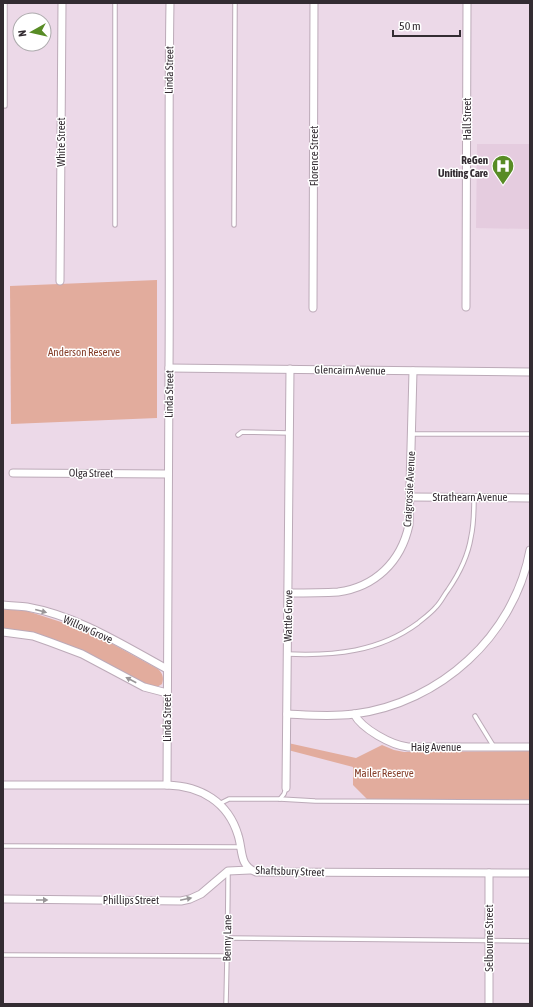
<svg xmlns="http://www.w3.org/2000/svg" width="533" height="1007" font-family="'Asap Condensed',sans-serif">
<rect width="100%" height="100%" fill="#ecd9e8"/>
<path fill="#e5ccdf" d="M477 144H530V229L476 228Z"/>
<g fill="#e2ac9d">
<path d="M157 280V418L11 424 10 286Z"/>
<path d="M3 609 27 611 89 631 158 669C163 674 164 678 162 684L157 687H153L73 647 3 629Z"/>
<path d="M288 743 356 758 382 745 394 750 404 752 530 751V800L367 799 353 785V767L288 750Z"/>
</g>
<g fill="none" stroke-linecap="round" stroke-linejoin="round">
<g stroke="#bcaab8" stroke-width="5.5">
<g id="service">
<path d="M5 3V106"/>
<path d="M115 225V3"/>
<path d="M234 225 235 3"/>
<path d="M412 434H530"/>
<path d="M238 435 242 432 290 433"/>
<path d="M287 654C334 656 379 652 418 623 424 618 431 613 436 607 441 602 444 595 448 590 459 574 468 556 471 537 474 524 474 510 474 497"/>
<path d="M475 716 494 747"/>
<path d="M280 799 315 801 530 802"/>
<path d="M219 804 229 799H280L284 794 286 788"/>
<path d="M3 846 241 847"/>
<path d="M228 938 530 941"/>
<path d="M3 955 227 956"/>
<path d="M226 1004C227 960 228 916 228 871"/>
</g>
</g>
<g stroke="#bcaab8" stroke-width="9">
<g id="minor">
<path d="M60 281 62 3"/>
<path d="M466 307 467 3"/>
<path d="M313 308 314 3"/>
<path d="M169 368 530 372"/>
<path d="M13 473 168 474"/>
<path d="M411 497 530 498"/>
<path d="M288 593C305 593 321 593 338 592 375 587 401 562 409 525L413 371"/>
<path d="M3 605C11 606 19 606 27 607 78 616 123 645 167 669"/>
<path d="M3 632 33 636 50 642 82 654 144 687 167 693"/>
<path d="M287 714C309 715 332 717 354 714 440 703 514 636 530 550"/>
<path d="M354 714C362 729 391 745 408 747H530"/>
<path d="M3 785H167C201 786 228 802 238 835 243 850 239 866 256 872L530 873"/>
<path d="M167 785C167 646 169 508 169 369 170 247 168 125 170 3"/>
<path d="M286 788 290 369"/>
<path d="M3 899 181 901 190 899 201 894 228 871 250 870"/>
<path d="M489 1004V873"/>
</g>
</g>
<use href="#service" stroke="#fff" stroke-width="3.5"/>
<use href="#minor" stroke="#fff" stroke-width="7"/>
</g>
<defs><path id="oneway-solid" d="M-6-.8H1V-3.2L6.5 0L1 3.2V.8H-6Z"/></defs>
<g fill="#999698">
<use href="#oneway-solid" transform="translate(41 611) rotate(15)"/>
<use href="#oneway-solid" transform="translate(131 680) rotate(-152)"/>
<use href="#oneway-solid" transform="translate(186 899) rotate(-12)"/>
<use href="#oneway-solid" transform="translate(42 900)"/>
</g>
<defs>
<g id="hospital-pin" transform="scale(1.15)"><path d="M0 17L-7.5 6A9.5 9.5 0 1 1 7.5 6Z" fill="#588c25" stroke="#fff"/><path d="M-5-5h3v3.5h4V-5h3V5h-3V1.5h-4V5h-3Z" fill="#fff"/></g>
</defs>
<g fill-rule="evenodd">
<use href="#hospital-pin" x="503" y="166"/>
</g>
<g text-anchor="middle" stroke-width="3" stroke-linejoin="round" paint-order="stroke">
<g font-size="11" fill="#332c32" stroke="#fff">
<text transform="translate(169 70) rotate(-89)" y="4">Linda Street</text>
<text transform="translate(467 119) rotate(-90)" y="4">Hall Street</text>
<text transform="translate(61 142) rotate(-90)" y="4">White Street</text>
<text transform="translate(314 156) rotate(-90)" y="4">Florence Street</text>
<text transform="translate(350 370) rotate(1)" y="4">Glencairn Avenue</text>
<text transform="translate(169 394) rotate(-89)" y="4">Linda Street</text>
<text transform="translate(91 473) rotate(1)" y="4">Olga Street</text>
<text transform="translate(409 489) rotate(-87)" y="4">Craigrossie Avenue</text>
<text x="470" y="501">Strathearn Avenue</text>
<text transform="translate(288 616) rotate(-89)" y="4">Wattle Grove</text>
<text transform="translate(88 629) rotate(24)" y="4">Willow Grove</text>
<text transform="translate(167 718) rotate(-90)" y="4">Linda Street</text>
<text x="436" y="751">Haig Avenue</text>
<text transform="translate(290 871) rotate(2)" y="4">Shaftsbury Street</text>
<text x="131" y="904">Phillips Street</text>
<text transform="translate(227 938) rotate(-89)" y="4">Benny Lane</text>
<text transform="translate(489 938) rotate(-90)" y="4">Selbourne Street</text>
</g>
<g font-size="11" font-weight="bold" fill="#332c32" stroke="#fff" text-anchor="end">
<text x="488" y="164">ReGen<tspan x="488" dy="13">Uniting Care</tspan></text>
</g>
<g font-size="11" fill="#843d28" stroke="#fff">
<text x="84" y="356">Anderson Reserve</text>
<text x="384" y="777">Mailer Reserve</text>
</g>
</g>
<rect width="533" height="1007" fill="none" stroke="#332c32" stroke-width="8"/>
<g transform="translate(32 32) rotate(262)"><circle r="19" fill="#ffffff" stroke="#adabad"/>
<path d="M0-3L7 15L0 10L-7 15Z" fill="#588c25"/>
<text y="-6" font-size="11" font-weight="bold" text-anchor="middle" fill="#332c32">N</text>
</g>
<path d="M393 30v6h67v-6" fill="none" stroke="#332c32" stroke-width="2"/>
<text x="399" y="30" font-size="12" fill="#332c32" stroke="#ffffff" stroke-width="3" paint-order="stroke">50 m</text>
</svg>
